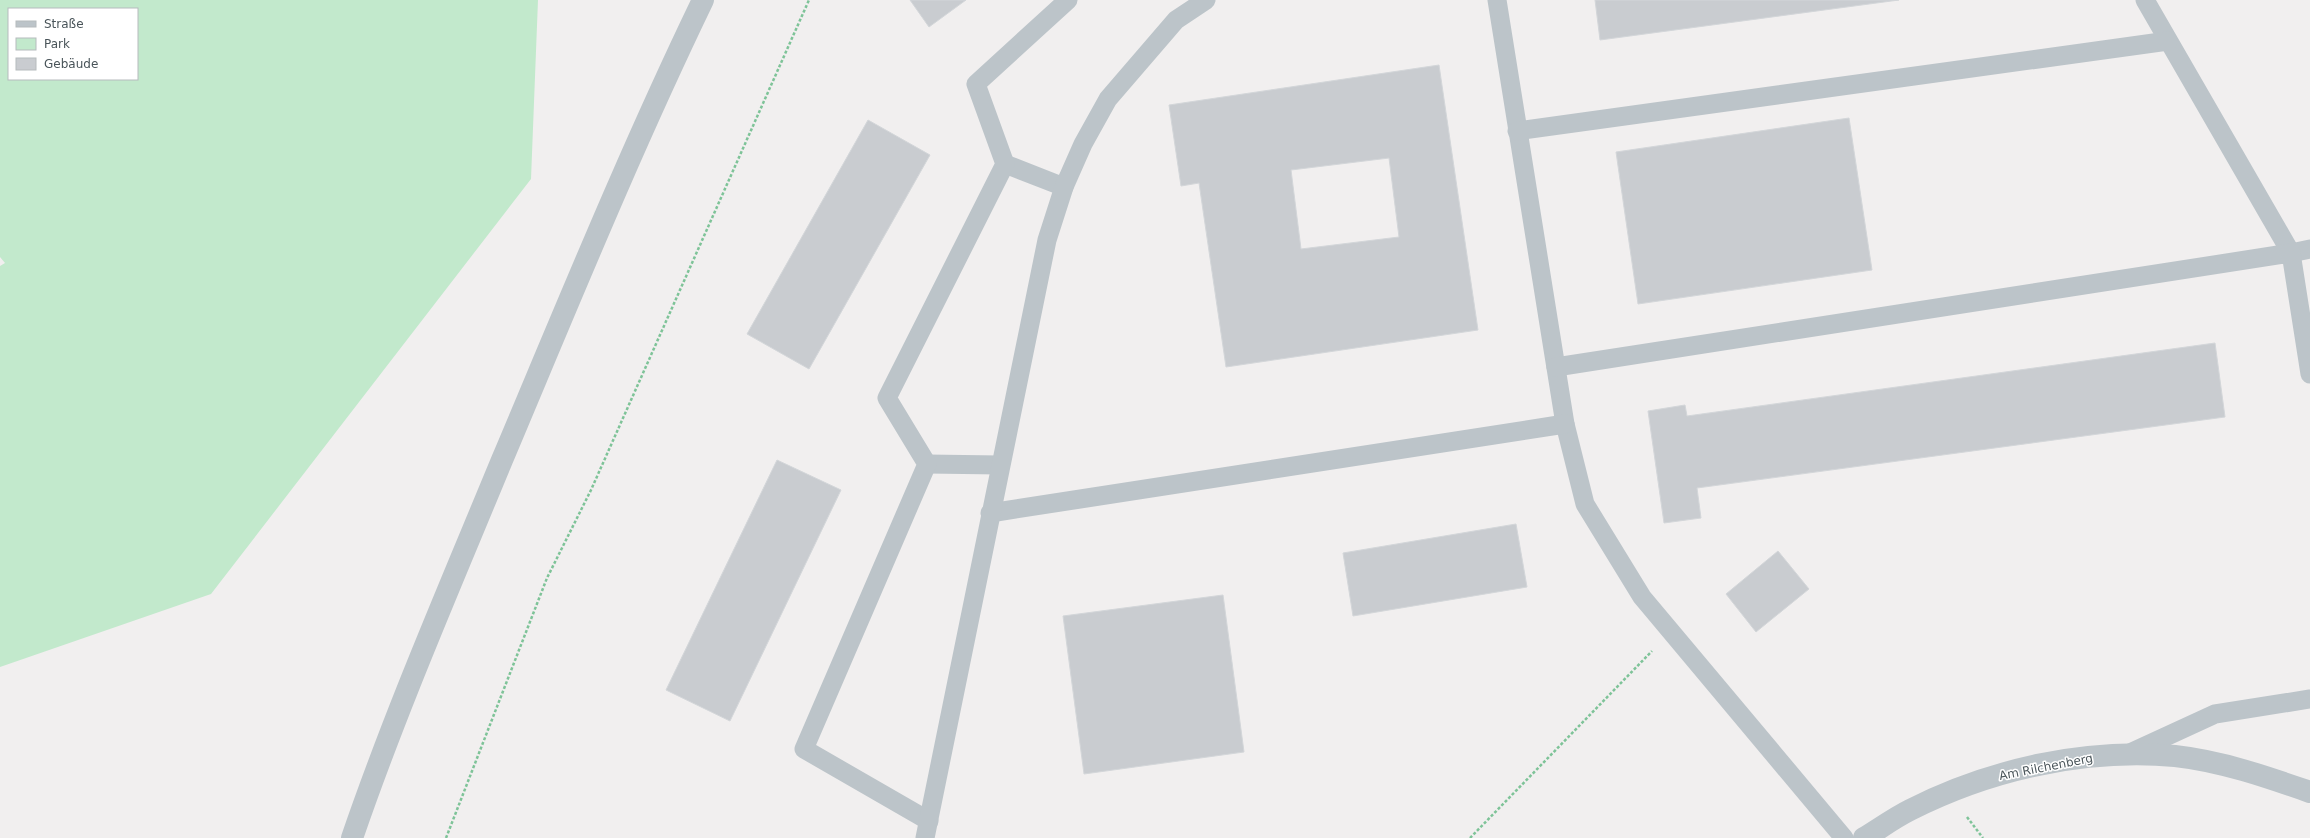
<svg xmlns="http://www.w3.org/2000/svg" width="2310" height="838" font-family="'DejaVu Sans',sans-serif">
<rect width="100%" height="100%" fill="#f1efef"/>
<path fill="#c2e9cc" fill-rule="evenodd" d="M0 0H538L531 179 211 594 0 667V266L5 263 0 257ZM9 9H137V79H9Z"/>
<g fill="#c9ccd0" stroke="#d3d6d9" fill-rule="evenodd">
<path d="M910 0H966L929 27Z"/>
<path d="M1595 0H1899L1600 40Z"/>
<path d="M1439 65 1478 330 1226 367 1199 183 1181 186 1169 105ZM1389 158 1399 237 1301 249 1291 170Z"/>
<path d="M1849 118 1872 270 1638 304 1616 152Z"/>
<path d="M868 120 930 155 809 369 747 334Z"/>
<path d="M2215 343 2225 417 1697 488 1701 518 1664 523 1648 411 1685 405 1687 416Z"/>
<path d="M777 460 841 490 730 721 666 690Z"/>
<path d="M1516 524 1527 587 1353 616 1343 553Z"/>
<path d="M1778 551 1809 589 1756 632 1726 594Z"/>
<path d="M1223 595 1244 752 1084 774 1063 616Z"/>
</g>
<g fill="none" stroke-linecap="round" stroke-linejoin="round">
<g stroke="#7ec398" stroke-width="2.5" stroke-dasharray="3 2" stroke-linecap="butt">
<path d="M1967 817 1983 838"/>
<path d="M446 838 547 578 591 490 809 0"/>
<path d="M1470 838 1652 651"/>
</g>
<g stroke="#bcc4c9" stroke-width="19">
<path d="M1497 0 1565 424 1585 504 1642 597 1844 838"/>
<path d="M2145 0 2291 253 2310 249"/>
<path d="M1517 131 2168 41"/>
<path d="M1005 164 1064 187"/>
<path d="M1556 367 2291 253 2310 374"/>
<path d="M927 464 1000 465"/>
<path d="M990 513 1565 424"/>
<path d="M2128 754 2215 714 2310 699"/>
<path d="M929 821 804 749 927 464 887 398 1005 164 976 84 1068 0"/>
<path d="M925 838 1047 240 1064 187 1083 144 1108 99 1176 20 1206 0"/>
</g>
<g stroke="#bcc4c9" stroke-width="22">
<path d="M352 838C396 710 450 586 502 460 567 306 630 151 703 0"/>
<path d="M1864 838C1879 829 1894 818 1910 810 1991 769 2086 748 2175 756 2221 761 2267 777 2310 792"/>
</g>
</g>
<g text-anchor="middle" stroke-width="3" stroke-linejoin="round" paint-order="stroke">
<g font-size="12" fill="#495459" stroke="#fff">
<text transform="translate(2046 767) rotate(-11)" y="4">Am Rilchenberg</text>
</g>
</g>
<rect x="8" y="8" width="130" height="72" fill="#ffffff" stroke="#b6bbbd"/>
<rect x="16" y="21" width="20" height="6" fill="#bcc4c9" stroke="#b6bbbd"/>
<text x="44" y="28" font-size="12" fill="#495459">Straße</text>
<rect x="16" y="38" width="20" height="12" fill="#c2e9cc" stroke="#b6bbbd"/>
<text x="44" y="48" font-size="12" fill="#495459">Park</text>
<rect x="16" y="58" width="20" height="12" fill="#c9ccd0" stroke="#b6bbbd"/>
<text x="44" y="68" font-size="12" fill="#495459">Gebäude</text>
</svg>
